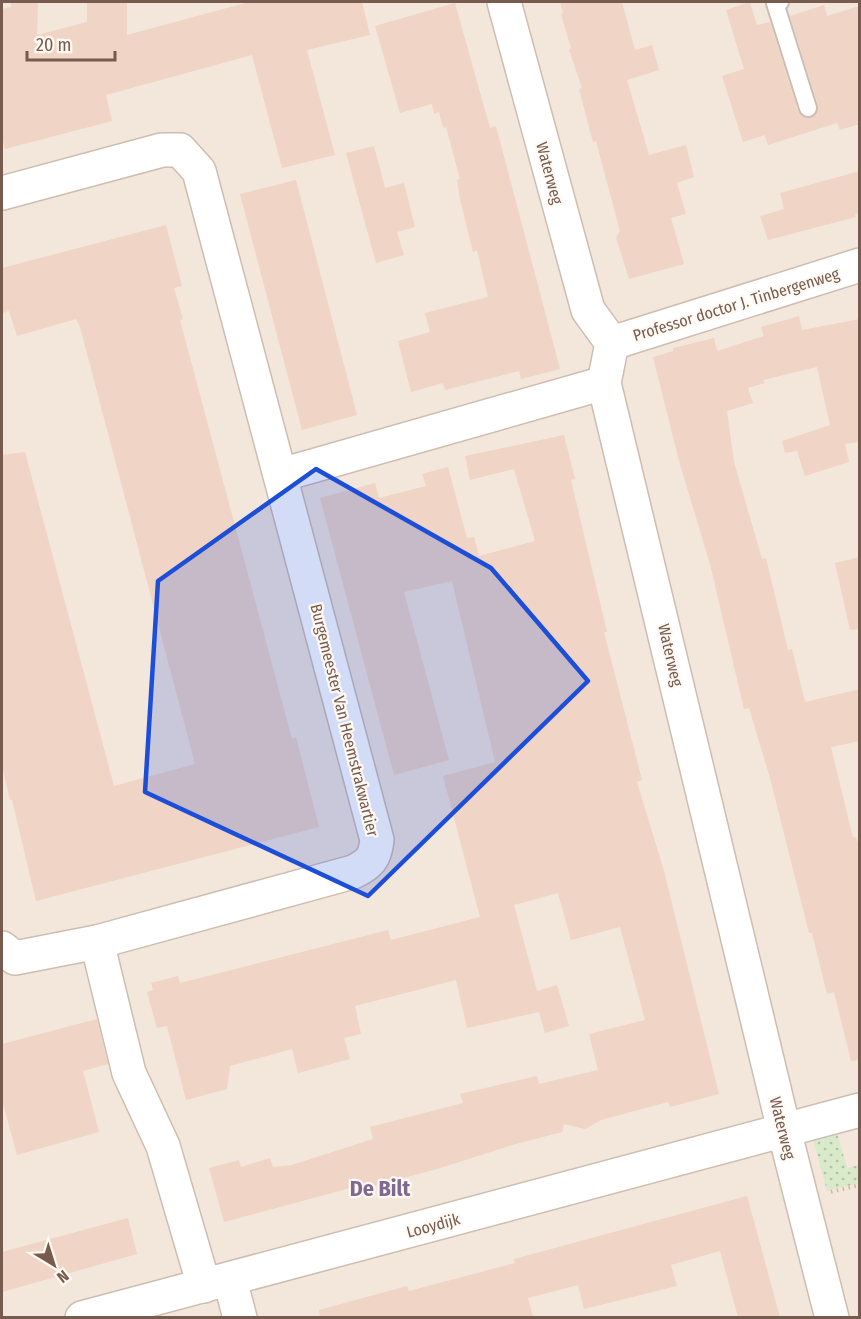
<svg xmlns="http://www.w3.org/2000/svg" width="861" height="1319" font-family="'Fira Sans Condensed',sans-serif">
<defs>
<pattern id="grass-dots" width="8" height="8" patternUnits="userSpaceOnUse" patternTransform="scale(1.5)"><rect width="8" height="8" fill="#d9eaca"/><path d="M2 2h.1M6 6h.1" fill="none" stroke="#b5c1a6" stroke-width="1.8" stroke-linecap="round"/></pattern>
</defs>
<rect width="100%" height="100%" fill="#fcf5ec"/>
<rect fill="#f3e6db" x="2" y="2" width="857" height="1315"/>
<path fill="url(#grass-dots)" d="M836 1129 847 1168 859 1165V1183L827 1191 812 1135Z"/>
<g fill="#f0d4c5">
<path d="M11 2H38L37 35 87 22V2H127V35L249 2H362L370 35 307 50 335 155 282 168 252 55 106 95 112 121 5 149 2 137V9L11 7Z"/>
<path d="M560 2H622L635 50 652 45 659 70 627 80 649 155 686 145 694 177 677 183 686 214 671 218 684 264 629 279 616 238 620 231 596 141 593 142 579 89 582 88 569 50 571 48 561 14 563 13Z"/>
<path d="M750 2 757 25 770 22 798 111 806 118 815 115 818 105 790 16 824 5 827 16 860 6V124L840 130 837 123 768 145 765 135 743 142 722 76 744 69 726 10Z"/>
<path d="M455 3 490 128 496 126 560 369 521 379 519 371 445 390 443 383 411 392 398 341 430 332 425 313 488 297 477 250 473 252 460 199 457 180 460 179 446 127 443 128 439 112 434 114 432 104 400 113 375 26Z"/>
<path d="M374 146 385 188 404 183 415 227 397 232 404 255 376 263 346 153Z"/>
<path d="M860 171V213L855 214 856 217 768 240 760 216 784 209 780 193Z"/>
<path d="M296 180 357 415 302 430 240 194Z"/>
<path d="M166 225 182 286 174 288 183 319 180 320 292 739 296 737 319 827 36 901 12 800H10L2 765V455L25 452 114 786 195 764 80 327 76 319 17 336 9 311 2 313V268Z"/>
<path d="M799 316 802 330 860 319V442L845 444 849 462 805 476 797 451 785 453 782 441 830 425 817 367 763 380 765 383 748 388 753 403 727 411 734 462 762 559 766 558 788 650 792 649 805 702 860 689V741L831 747 853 838 856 837 860 850V1060L851 1061 834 992 827 994 812 933H809L770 778 749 708 744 709 710 564 679 461 653 357 673 351V348L714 338 717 351 764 336 761 327Z"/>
<path d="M564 435 575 479 571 480 607 632H604L642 780 637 782 664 871 719 1094 670 1107 668 1102 601 1120 585 1129 564 1124 562 1132 512 1145 437 1169 355 1191 354 1187 224 1222 209 1168 239 1160 241 1167 270 1158 273 1167 292 1165 373 1139 370 1127 463 1103 460 1094 537 1076 539 1084 598 1070 589 1034 645 1020 620 927 571 940 558 893 514 905 537 991 557 985 569 1026 545 1033 539 1012 467 1028 456 980 355 1006 361 1034 344 1038 350 1059 298 1073 292 1049 230 1066 227 1089 186 1100 167 1026 157 1028 147 992 153 990 151 983 178 976 180 983 388 930 391 940 480 917 443 776 495 762 452 581 404 592 449 760 394 775 320 498 375 483 379 498 426 486 422 474 448 467 467 538 474 537 479 556 535 541 514 469 470 480 465 456Z"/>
<path d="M860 557V629L850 630 835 563Z"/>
<path d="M97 1019 108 1064 83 1071 99 1132 17 1155 2 1100V1044Z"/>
<path d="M747 1196 780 1317H738L720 1251 671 1265 677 1286 584 1309 578 1285 528 1298 533 1317H320L319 1310 407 1286 409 1291 515 1263 514 1259Z"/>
<path d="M128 1218 137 1254 2 1292V1252Z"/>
</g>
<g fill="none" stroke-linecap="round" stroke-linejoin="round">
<g stroke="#cebdb1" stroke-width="20">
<path id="lane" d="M780 2 775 3 808 108"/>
</g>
<g stroke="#cebdb1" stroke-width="36">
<g id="street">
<path d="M504 2 588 310 612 343 604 383 784 1130 832 1318"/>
<path d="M2 193 162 150H180L199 171 377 840C375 858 370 864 353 872L97 942 15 958 2 948"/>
<path d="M612 343 860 265"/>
<path d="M281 475 604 383"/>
<path d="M97 942 129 1073 163 1146 204 1286"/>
<path d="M230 1280 240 1318"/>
<path d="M82 1318 860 1110"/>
</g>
</g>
<path stroke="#d5b7a8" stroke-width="4" stroke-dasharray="1.5 4.5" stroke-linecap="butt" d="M831 1192 860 1185"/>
<use href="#lane" stroke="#fff" stroke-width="16"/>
<use href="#street" stroke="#fff" stroke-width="33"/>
</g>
<path fill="#1d4ed8" fill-opacity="0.2" stroke="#1d4ed8" stroke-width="4.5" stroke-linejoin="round" d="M316 469 491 568 588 681 368 896 145 792 158 581Z"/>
<g text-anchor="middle" stroke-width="4.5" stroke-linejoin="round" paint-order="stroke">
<g font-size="16" fill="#775b4f" stroke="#fef9f3">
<text transform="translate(550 173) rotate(75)" y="6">Waterweg</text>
<text transform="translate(736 304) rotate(-17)" y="6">Professor doctor J. Tinbergenweg</text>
<text transform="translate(671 655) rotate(77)" y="6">Waterweg</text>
<text transform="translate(345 720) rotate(76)" y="6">Burgemeester Van Heemstrakwartier</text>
<text transform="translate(783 1128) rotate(76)" y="6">Waterweg</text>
<text transform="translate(433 1225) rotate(-15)" y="6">Looydijk</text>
</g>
<g font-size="22" font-weight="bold" fill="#816891" stroke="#fef9f3">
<text x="380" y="1196">De Bilt</text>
</g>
</g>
<rect width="861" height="1319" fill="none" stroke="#775b4f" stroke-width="6"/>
<g transform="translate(54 1265) rotate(142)" stroke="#fef9f3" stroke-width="4.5" paint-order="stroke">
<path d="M0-4.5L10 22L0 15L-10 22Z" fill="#775b4f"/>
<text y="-9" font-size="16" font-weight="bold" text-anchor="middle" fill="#775b4f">N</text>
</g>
<path d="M27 51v9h88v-9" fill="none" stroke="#775b4f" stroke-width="3"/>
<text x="36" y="51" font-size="18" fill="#775b4f" stroke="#fef9f3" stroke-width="4.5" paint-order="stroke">20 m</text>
</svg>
